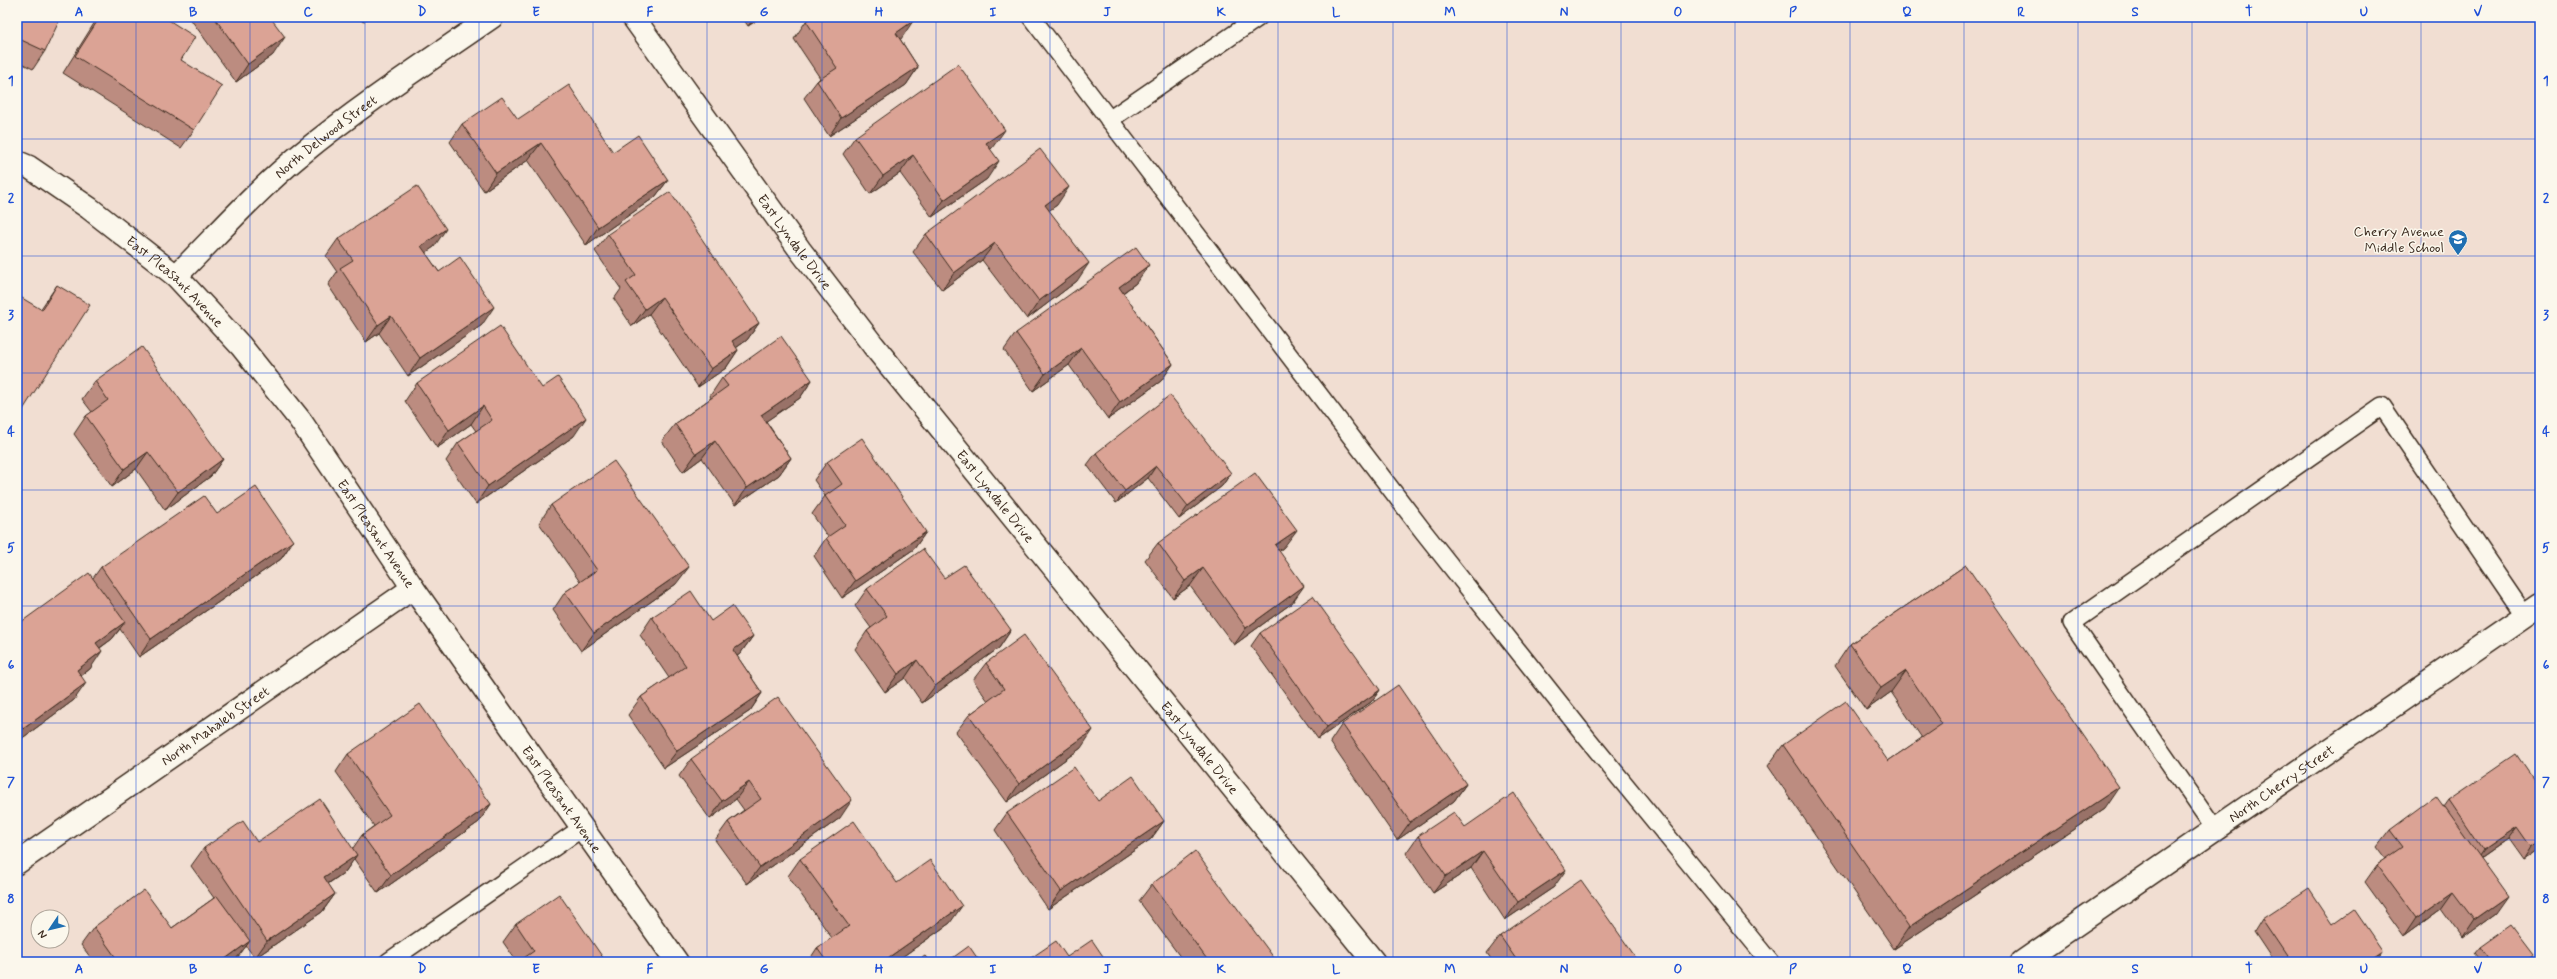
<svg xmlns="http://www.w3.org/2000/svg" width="2557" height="979" font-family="Mynerve,sans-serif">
<rect width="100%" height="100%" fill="#f1ded2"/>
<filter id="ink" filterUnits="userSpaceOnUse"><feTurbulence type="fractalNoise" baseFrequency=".025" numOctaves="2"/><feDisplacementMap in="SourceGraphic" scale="8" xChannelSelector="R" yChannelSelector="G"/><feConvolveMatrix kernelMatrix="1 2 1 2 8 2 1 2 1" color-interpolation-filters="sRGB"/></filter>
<g filter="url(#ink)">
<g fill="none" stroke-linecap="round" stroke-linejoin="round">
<g stroke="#3b2a1e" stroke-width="20">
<g id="service">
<path d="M1031 17 1423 531 1587 738 1770 962"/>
<path d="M1109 120 1259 17"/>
<path d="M2215 829 2072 623 2382 406 2525 616"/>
<path d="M388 962 582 828"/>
</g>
</g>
<g stroke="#3b2a1e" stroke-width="25">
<g id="minor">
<path id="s1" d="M633 17 800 250 873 345 1374 962"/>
<path id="s2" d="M17 162 29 167 89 208 176 276 241 346 300 420 413 588 677 962"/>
<path id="s3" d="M176 276C217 235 255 192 300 155 361 105 427 62 492 17"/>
<path id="s4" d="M17 863 413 588"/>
<path id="s5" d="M2022 962 2540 605"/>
</g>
</g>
<use href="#service" stroke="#fbf7ec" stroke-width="17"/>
<use href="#minor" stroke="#fbf7ec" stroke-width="22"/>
</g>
<g fill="#bc8c80" stroke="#3b2a1e">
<path d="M17 17 45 51 33 69 17 61Z"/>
<path d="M98 17H164L181 60 194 130 181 148 63 73Z"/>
<path d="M189 17H270L273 55 236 82Z"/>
<path d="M359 17H369L363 22Z"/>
<path d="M742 17H762L748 26Z"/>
<path d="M806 21 901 39H900L918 67 906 85 829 136 804 98 817 81 820 78 794 39Z"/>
<path d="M518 119 613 152 668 180 655 197 586 245 528 160 484 191 450 142 462 124Z"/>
<path d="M855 137 992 148 990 149 987 179 932 217 900 173 870 194 843 154Z"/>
<path d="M1057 205 1049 210 1077 281 1027 319 982 260 942 290 913 252 926 234Z"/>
<path d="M608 234 759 323 747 340 736 348 738 350 726 368 698 387 649 314 632 326 614 299 621 289 595 251Z"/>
<path d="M338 239 434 247 425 252 439 272 482 325 408 376 379 333 366 342 328 285 337 272 326 256Z"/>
<path d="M1136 283 1123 293 1173 364 1161 381 1108 419 1069 365 1033 391 1004 350 1016 333Z"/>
<path d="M57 285 17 419 40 310Z"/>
<path d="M722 378 812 380 800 398 766 421 791 458 779 475 735 505 702 458 683 472 662 441 675 424 711 398 710 396Z"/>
<path d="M95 381 223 459 211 476 165 510 136 469 112 487 74 434 86 416 92 412 82 399Z"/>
<path d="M417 383 574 436 476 504 446 461 458 443 476 431 471 424 437 448 405 401Z"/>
<path d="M1096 453 1231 473 1222 486 1179 519 1148 478 1116 503 1087 465Z"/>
<path d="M827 462 926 532 914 549 842 598 814 556 826 538 828 537 812 514 825 496 814 480Z"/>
<path d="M551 505 676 584 581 651 553 610 565 592 580 582 539 523Z"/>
<path d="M217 514 293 541 281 559 139 657 120 629 112 639 100 648 90 669 81 676 74 700 17 742V625L93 578 101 567Z"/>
<path d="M1158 543 1284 547 1279 551 1292 603 1234 645 1190 586 1173 598 1145 560Z"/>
<path d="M1966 565 2104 809 1894 949 1768 766 1783 745 1888 761 1922 738 1891 692 1866 710 1835 666 1850 644Z"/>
<path d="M944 578 1011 630 999 648 922 703 905 678 885 692 855 649 867 631 871 628 855 606 867 589Z"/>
<path d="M652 617 711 621 753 636 740 654 737 656 762 693 750 711 664 768 628 715 641 697 669 678 640 635Z"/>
<path d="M1260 633 1380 690 1371 702 1318 739 1251 646Z"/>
<path d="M986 663 1081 748 1007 802 956 732 969 715 988 701 973 680Z"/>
<path d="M1342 724 1466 784 1454 801 1397 840 1330 742Z"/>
<path d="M348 754 491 804 479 822 378 893 354 859 345 872 328 884 335 894 322 912 255 958 246 946 237 958 232 962H94L81 945 94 927 172 928 214 898 191 866 204 848 257 842 353 848 362 835 374 826 336 772Z"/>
<path d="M691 759 840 818 747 884 715 840 728 822 744 810 736 799 710 819 679 776Z"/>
<path d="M2540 789V848L2523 860 2508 839 2481 858 2496 913 2462 938 2441 909 2404 936 2365 882 2377 865 2386 859 2377 847 2390 830 2444 807 2449 800Z"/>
<path d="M1098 801 1164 821 1151 839 1048 909 995 830 1007 813Z"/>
<path d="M1465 827 1554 887 1505 920 1471 868 1433 893 1406 853 1418 836Z"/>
<path d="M800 859 897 883 950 923 895 962H808L817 948 832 938 788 876Z"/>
<path d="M1152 884 1277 962H1184L1139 901Z"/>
<path d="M2262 919 2333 924 2382 950 2373 962H2274L2254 932Z"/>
<path d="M516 924 606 962H517L503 942Z"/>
<path d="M1500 936 1639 962H1493L1487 953Z"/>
<path d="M2480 947 2529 960 2526 962H2482L2475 953Z"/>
<path d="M1067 957 1107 962H1028L1031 958Z"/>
</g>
<g fill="#997268" stroke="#3b2a1e">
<path d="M366 17H369L363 22Z"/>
<path d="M755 17H762L748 26Z"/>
<path d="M913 21 901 39 883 50 896 33Z"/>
<path d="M285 37 273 55 236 82 248 64Z"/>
<path d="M918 67 906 85 829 136 841 118Z"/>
<path d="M1005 130 992 148 974 161 986 143Z"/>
<path d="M541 143 528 160 484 191 496 173Z"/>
<path d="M913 155 900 173 870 194 883 176Z"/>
<path d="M999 161 987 179 932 217 944 200Z"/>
<path d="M668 180 655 197 586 245 598 227Z"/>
<path d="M1069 187 1057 205 1033 222 1045 205Z"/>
<path d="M446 229 434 247 409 264 421 246Z"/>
<path d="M995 243 982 260 942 290 954 273Z"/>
<path d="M1089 263 1077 281 1027 319 1039 301Z"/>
<path d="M1149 265 1136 283 1106 305 1119 287Z"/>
<path d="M662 297 649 314 632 326 645 309Z"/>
<path d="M494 307 482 325 408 376 420 358Z"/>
<path d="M391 316 379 333 366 342 378 325Z"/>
<path d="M759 323 747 340 720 359 732 341Z"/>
<path d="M1081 348 1069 365 1033 391 1045 374Z"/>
<path d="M738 350 726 368 698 387 711 369Z"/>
<path d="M1173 364 1161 381 1108 419 1120 402Z"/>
<path d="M812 380 800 398 749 433 761 415Z"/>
<path d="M483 406 471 424 437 448 449 430Z"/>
<path d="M586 418 574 436 476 504 488 486Z"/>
<path d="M715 441 702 458 683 472 696 454Z"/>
<path d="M148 452 136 469 112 487 124 469Z"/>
<path d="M791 458 779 475 735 505 747 488Z"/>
<path d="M223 459 211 476 165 510 178 492Z"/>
<path d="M1156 466 1148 478 1116 503 1125 491Z"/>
<path d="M1231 473 1222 486 1179 519 1188 506Z"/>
<path d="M1297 530 1284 547 1263 563 1275 545Z"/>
<path d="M926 532 914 549 842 598 855 581Z"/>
<path d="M293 541 281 559 139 657 151 639Z"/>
<path d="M689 567 676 584 581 651 594 633Z"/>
<path d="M1203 568 1190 586 1173 598 1185 581Z"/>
<path d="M1304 586 1292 603 1234 645 1246 628Z"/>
<path d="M125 622 112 639 83 660 96 643Z"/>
<path d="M1011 630 999 648 922 703 935 686Z"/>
<path d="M753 636 740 654 720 668 733 650Z"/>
<path d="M102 651 90 669 64 688 77 670Z"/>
<path d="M917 660 905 678 885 692 898 674Z"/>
<path d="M1906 671 1891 692 1866 710 1881 688Z"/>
<path d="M86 683 74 700 17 742V738L23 729Z"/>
<path d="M1380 690 1371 702 1318 739 1327 727Z"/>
<path d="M762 693 750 711 664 768 677 751Z"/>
<path d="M1093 730 1081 748 1007 802 1019 784Z"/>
<path d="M749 782 736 799 710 819 722 801Z"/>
<path d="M1466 784 1454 801 1397 840 1410 822Z"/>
<path d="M2119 787 2104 809 1894 949 1909 927Z"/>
<path d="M852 800 840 818 747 884 760 867Z"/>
<path d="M491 804 479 822 378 893 391 875Z"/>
<path d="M1164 821 1151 839 1048 909 1061 891Z"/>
<path d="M2517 827 2508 839 2475 862 2483 850Z"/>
<path d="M2540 841V848L2523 860 2531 847Z"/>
<path d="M1483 851 1471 868 1433 893 1446 876Z"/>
<path d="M357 855 345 872 311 895 324 877Z"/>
<path d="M1566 870 1554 887 1505 920 1518 902Z"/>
<path d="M2453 892 2441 909 2404 936 2416 918Z"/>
<path d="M335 894 322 912 255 958 267 941Z"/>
<path d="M2508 896 2496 913 2462 938 2474 920Z"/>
<path d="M962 906 950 923 895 962H882Z"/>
<path d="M250 941 237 958 232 962H221Z"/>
<path d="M2382 950 2373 962H2364Z"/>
<path d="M2534 953 2529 960 2526 962H2521Z"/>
</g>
<g fill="#dba395" stroke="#3b2a1e">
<path d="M17 17H61L45 51 17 38Z"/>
<path d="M100 17H164L195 37 181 60 222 86 194 130 75 56Z"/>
<path d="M214 17H270L285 37 248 64Z"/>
<path d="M812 17H910L913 21 896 33 918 67 841 118 817 81 837 68 806 21Z"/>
<path d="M958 64 1005 130 986 143 999 161 944 200 913 155 883 176 855 137Z"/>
<path d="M569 85 613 152 638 135 668 180 598 227 541 143 496 173 462 124 502 97 518 119Z"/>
<path d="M1040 149 1069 187 1045 205 1089 263 1039 301 995 243 954 273 926 234Z"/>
<path d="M417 186 446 229 421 246 439 272 460 257 494 307 420 358 391 316 378 325 340 268 353 260 338 239Z"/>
<path d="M670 192 759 323 732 341 738 350 711 369 662 297 645 309 626 282 636 275 608 234Z"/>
<path d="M1136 247 1149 265 1119 287 1173 364 1120 402 1081 348 1045 374 1016 333Z"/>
<path d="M57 285 90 305 17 419V295L42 310Z"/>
<path d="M500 326 542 388 558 377 586 418 488 486 458 443 492 420 483 406 449 430 417 383Z"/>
<path d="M781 336 812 380 761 415 791 458 747 488 715 441 696 454 675 424 728 386 722 378Z"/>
<path d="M142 347 223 459 178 492 148 452 124 469 86 416 108 400 95 381Z"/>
<path d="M1170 395 1231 473 1188 506 1156 466 1125 491 1096 453Z"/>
<path d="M862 438 926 532 855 581 826 538 845 525 825 496 842 484 827 462Z"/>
<path d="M614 461 689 567 594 633 565 592 597 570 551 505Z"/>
<path d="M1255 473 1297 530 1275 545 1304 586 1246 628 1203 568 1185 581 1158 543Z"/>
<path d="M256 487 293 541 151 639 101 567 204 496 217 514Z"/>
<path d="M923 549 944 578 964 565 1011 630 935 686 917 660 898 674 867 631 887 616 867 589Z"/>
<path d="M1966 565 2119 787 1909 927 1783 745 1846 701 1888 761 1942 724 1906 671 1881 688 1850 644Z"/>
<path d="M89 573 125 622 96 643 102 651 77 670 86 683 23 729 17 720V625Z"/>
<path d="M691 591 711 621 732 606 753 636 733 650 762 693 677 751 641 697 686 666 652 617Z"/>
<path d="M1313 596 1380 690 1327 727 1260 633Z"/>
<path d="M1024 635 1093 730 1019 784 969 715 1004 689 986 663Z"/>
<path d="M1398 685 1466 784 1410 822 1342 724Z"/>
<path d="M778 697 852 800 760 867 728 822 761 799 749 782 722 801 691 759Z"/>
<path d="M420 704 491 804 391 875 362 835 390 815 348 754Z"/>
<path d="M2516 754 2540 789V841L2531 847 2517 827 2483 850 2449 800Z"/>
<path d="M1074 767 1098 801 1133 776 1164 821 1061 891 1007 813Z"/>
<path d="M1514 793 1566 870 1518 902 1483 851 1446 876 1418 836 1454 812 1465 827Z"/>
<path d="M2436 796 2508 896 2474 920 2453 892 2416 918 2377 865 2403 847 2390 830Z"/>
<path d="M320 799 357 855 324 877 335 894 267 941 204 848 243 821 257 842Z"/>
<path d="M854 821 897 883 930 860 962 906 882 962H827L817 948 849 926 800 859Z"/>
<path d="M1195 851 1277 962H1209L1152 884Z"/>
<path d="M1581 880 1639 962H1518L1500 936Z"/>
<path d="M2309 888 2333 924 2354 909 2382 950 2364 962H2291L2262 919Z"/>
<path d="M144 890 172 928 217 896 250 941 221 962H119L94 927Z"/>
<path d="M559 894 606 962H518L534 951 516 924Z"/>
<path d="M2512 924 2534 953 2521 962H2491L2480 947Z"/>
<path d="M1092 940 1107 962H1033L1031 958 1056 941 1067 957Z"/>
<path d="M969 946 980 962H947Z"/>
<path d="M925 956 930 962H916Z"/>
</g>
</g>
<path fill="none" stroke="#1d4ed8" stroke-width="1" stroke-opacity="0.55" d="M136 17V962M250 17V962M365 17V962M479 17V962M593 17V962M707 17V962M822 17V962M936 17V962M1050 17V962M1164 17V962M1278 17V962M1393 17V962M1507 17V962M1621 17V962M1735 17V962M1850 17V962M1964 17V962M2078 17V962M2192 17V962M2307 17V962M2421 17V962M17 139H2540M17 256H2540M17 373H2540M17 490H2540M17 606H2540M17 723H2540M17 840H2540"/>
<defs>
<g id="school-pin" transform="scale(1)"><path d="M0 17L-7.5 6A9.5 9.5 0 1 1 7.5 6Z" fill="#1f6fb2" stroke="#fbf7ec"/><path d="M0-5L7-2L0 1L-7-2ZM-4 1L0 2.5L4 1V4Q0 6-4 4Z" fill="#fff"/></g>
</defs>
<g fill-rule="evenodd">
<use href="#school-pin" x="2458" y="239"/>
</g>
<g text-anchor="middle" stroke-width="3" stroke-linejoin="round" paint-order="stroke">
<g font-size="14" fill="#3b2a1e" stroke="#fbf7ec">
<text dy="5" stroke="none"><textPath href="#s3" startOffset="205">North Delwood Street</textPath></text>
<text dy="5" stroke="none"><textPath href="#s1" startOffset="277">East Lyndale Drive</textPath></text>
<text dy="5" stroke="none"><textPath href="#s2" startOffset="199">East Pleasant Avenue</textPath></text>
<text dy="5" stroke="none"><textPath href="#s1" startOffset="601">East Lyndale Drive</textPath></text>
<text dy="5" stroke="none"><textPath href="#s2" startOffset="523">East Pleasant Avenue</textPath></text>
<text dy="5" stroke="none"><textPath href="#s4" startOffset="241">North Mahaleb Street</textPath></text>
<text dy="5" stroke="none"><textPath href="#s1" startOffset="925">East Lyndale Drive</textPath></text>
<text dy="5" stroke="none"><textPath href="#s5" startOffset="315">North Cherry Street</textPath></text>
<text dy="5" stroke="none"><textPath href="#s2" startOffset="847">East Pleasant Avenue</textPath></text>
</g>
<g font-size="14" fill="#3b2a1e" stroke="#fbf7ec" text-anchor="end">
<text x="2444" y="236">Cherry Avenue<tspan x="2444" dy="16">Middle School</tspan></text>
</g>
</g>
<rect width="2557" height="979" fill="none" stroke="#fbf7ec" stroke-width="44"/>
<g transform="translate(50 929) rotate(235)"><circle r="19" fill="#fbf7ec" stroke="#aea59a"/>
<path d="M0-3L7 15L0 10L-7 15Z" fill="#1f6fb2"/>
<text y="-6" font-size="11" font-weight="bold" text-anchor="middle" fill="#3b2a1e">N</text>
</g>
<rect x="22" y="22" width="2513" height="935" fill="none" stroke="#1d4ed8" stroke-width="1.5"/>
<g font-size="13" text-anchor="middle" font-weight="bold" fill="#1d4ed8">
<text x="79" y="16">A</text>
<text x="193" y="16">B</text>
<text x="308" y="16">C</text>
<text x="422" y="16">D</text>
<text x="536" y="16">E</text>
<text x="650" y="16">F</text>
<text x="764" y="16">G</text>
<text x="879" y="16">H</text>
<text x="993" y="16">I</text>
<text x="1107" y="16">J</text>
<text x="1221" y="16">K</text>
<text x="1336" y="16">L</text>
<text x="1450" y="16">M</text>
<text x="1564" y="16">N</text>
<text x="1678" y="16">O</text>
<text x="1793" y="16">P</text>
<text x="1907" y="16">Q</text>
<text x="2021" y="16">R</text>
<text x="2135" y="16">S</text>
<text x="2249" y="16">T</text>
<text x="2364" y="16">U</text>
<text x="2478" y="16">V</text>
<text x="11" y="85">1</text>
<text x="2546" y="85">1</text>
<text x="11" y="202">2</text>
<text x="2546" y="202">2</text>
<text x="11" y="319">3</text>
<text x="2546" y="319">3</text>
<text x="11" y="436">4</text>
<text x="2546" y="436">4</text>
<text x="11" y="552">5</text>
<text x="2546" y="552">5</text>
<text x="11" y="669">6</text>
<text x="2546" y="669">6</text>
<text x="11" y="786">7</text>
<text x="2546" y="786">7</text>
<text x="11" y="903">8</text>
<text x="2546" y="903">8</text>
<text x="79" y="973">A</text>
<text x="193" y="973">B</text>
<text x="308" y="973">C</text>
<text x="422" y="973">D</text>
<text x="536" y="973">E</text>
<text x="650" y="973">F</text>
<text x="764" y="973">G</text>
<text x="879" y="973">H</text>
<text x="993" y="973">I</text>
<text x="1107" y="973">J</text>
<text x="1221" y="973">K</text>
<text x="1336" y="973">L</text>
<text x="1450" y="973">M</text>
<text x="1564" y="973">N</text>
<text x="1678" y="973">O</text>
<text x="1793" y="973">P</text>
<text x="1907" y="973">Q</text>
<text x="2021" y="973">R</text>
<text x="2135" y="973">S</text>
<text x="2249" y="973">T</text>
<text x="2364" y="973">U</text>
<text x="2478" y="973">V</text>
</g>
</svg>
